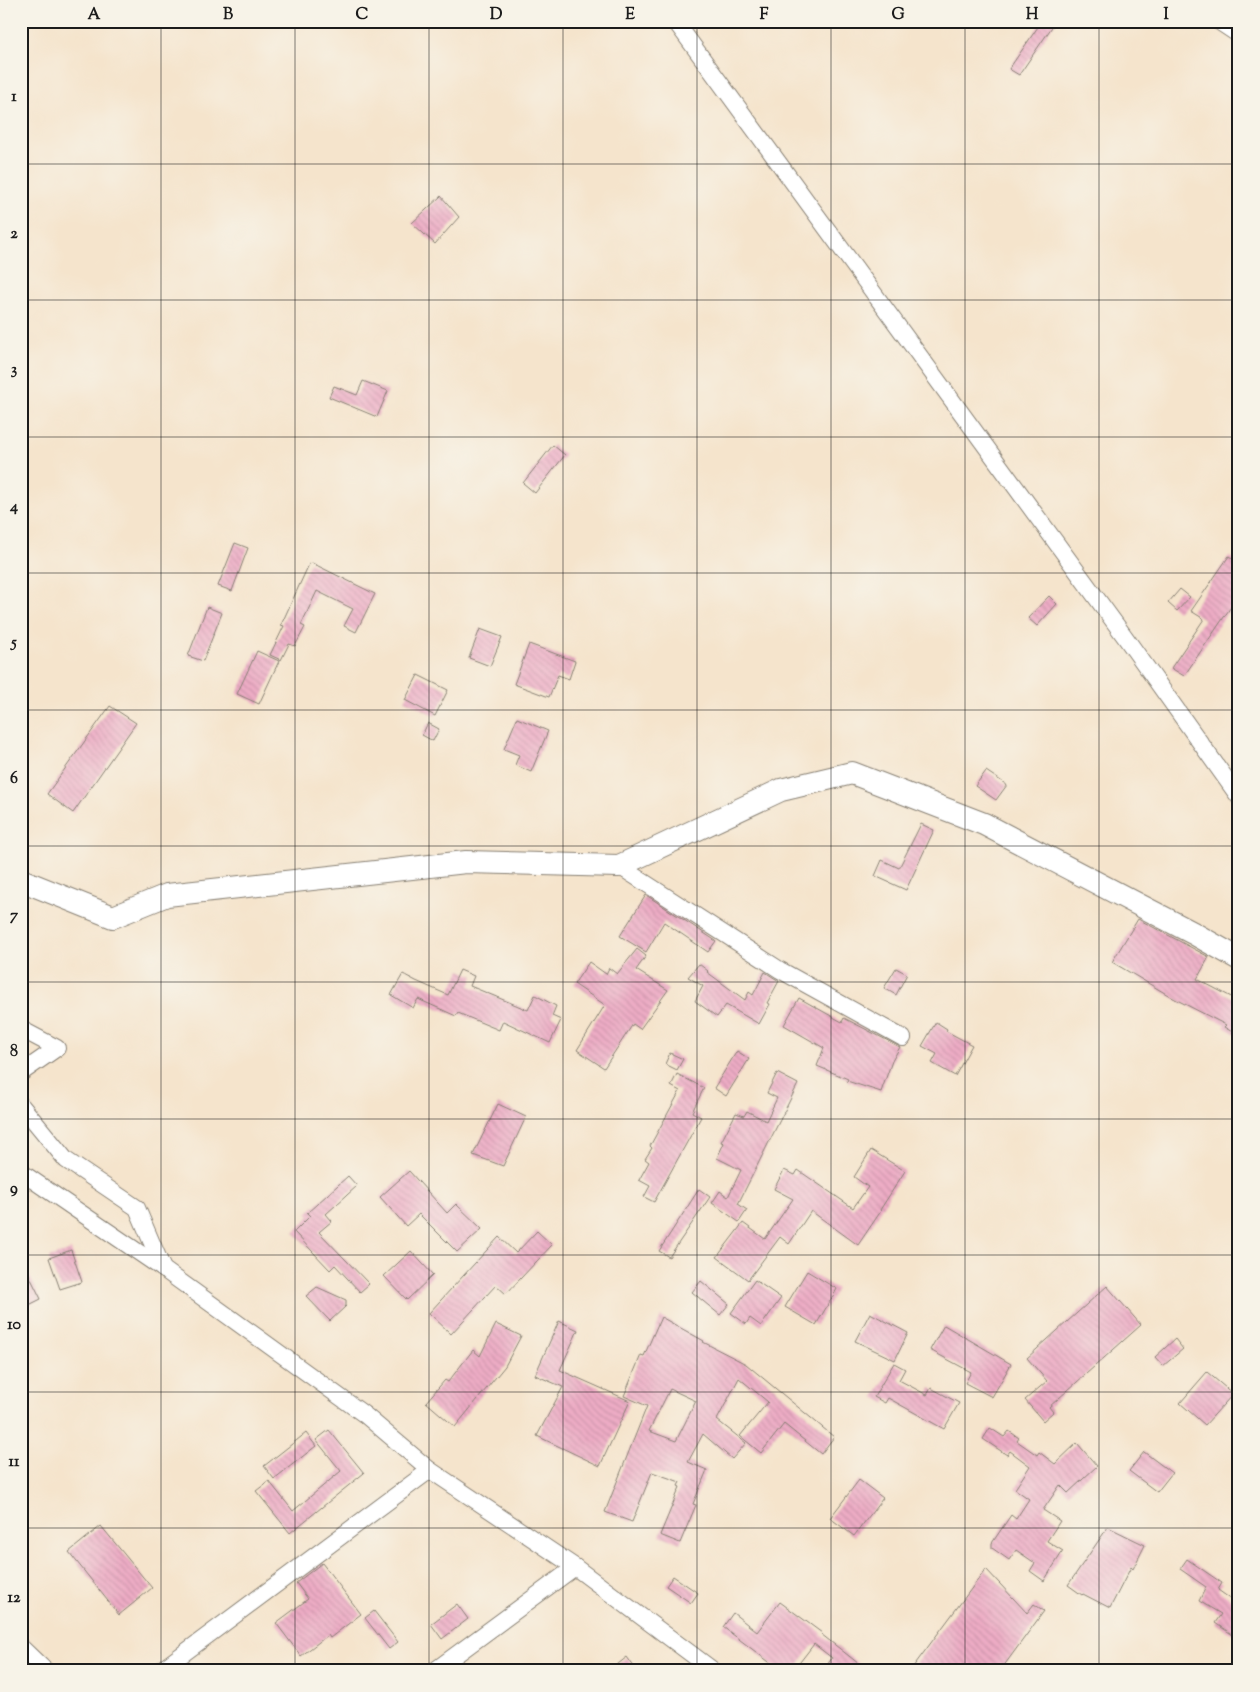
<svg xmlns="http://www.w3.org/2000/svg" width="1260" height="1692" font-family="'Sorts Mill Goudy',serif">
<defs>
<pattern id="building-back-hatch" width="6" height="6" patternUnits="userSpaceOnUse" patternTransform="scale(1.25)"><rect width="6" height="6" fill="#edacc5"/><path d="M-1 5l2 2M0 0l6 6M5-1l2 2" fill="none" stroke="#cb93a9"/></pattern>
</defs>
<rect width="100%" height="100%" fill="#f7f3e8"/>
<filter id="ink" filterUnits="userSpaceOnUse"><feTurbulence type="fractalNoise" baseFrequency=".02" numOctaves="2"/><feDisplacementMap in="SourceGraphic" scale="10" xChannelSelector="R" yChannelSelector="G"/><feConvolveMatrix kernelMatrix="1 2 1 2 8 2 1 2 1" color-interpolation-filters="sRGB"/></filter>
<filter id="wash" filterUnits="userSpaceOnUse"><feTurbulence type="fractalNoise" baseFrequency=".0096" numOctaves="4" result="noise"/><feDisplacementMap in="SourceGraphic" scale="20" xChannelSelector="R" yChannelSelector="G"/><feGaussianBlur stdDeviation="1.12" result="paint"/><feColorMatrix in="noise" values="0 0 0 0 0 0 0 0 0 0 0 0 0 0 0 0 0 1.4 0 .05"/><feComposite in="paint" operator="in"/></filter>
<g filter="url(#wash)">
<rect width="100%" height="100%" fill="#f5e4cc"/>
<g id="blocks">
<g fill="url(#building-back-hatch)" fill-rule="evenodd">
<path d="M1042 21H1056L1019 75 1009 69Z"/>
<path d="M441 196 459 217 435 244 412 223Z"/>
<path d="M363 381 388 391 377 417 329 397 334 386 357 395Z"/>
<path d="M553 445 565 455 535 493 523 483Z"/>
<path d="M235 543 248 548 232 591 218 586Z"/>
<path d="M1229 556 1239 563V595L1184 676 1171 668 1204 619 1191 611Z"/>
<path d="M310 562 375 594 356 632 344 626 353 609 317 591 301 625 305 627 295 646 289 644 281 660 270 655 284 626 281 625Z"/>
<path d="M1180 589 1190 597 1177 611 1168 603Z"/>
<path d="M1049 596 1057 604 1037 626 1028 618Z"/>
<path d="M207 607 222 613 203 661 188 656Z"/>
<path d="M480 629 502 637 490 666 469 658Z"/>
<path d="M529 644 575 661 569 679 558 675 549 697 514 684Z"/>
<path d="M257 651 279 661 259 704 237 694Z"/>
<path d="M418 675 448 690 435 716 405 700Z"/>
<path d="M110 706 136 723 73 813 47 794Z"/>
<path d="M517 718 548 731 531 772 515 765 519 755 504 749Z"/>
<path d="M428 723 439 729 433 741 422 735Z"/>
<path d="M986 771 1007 785 996 800 975 786Z"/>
<path d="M921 824 934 830 906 890 875 876 882 860 899 868Z"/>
<path d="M646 895 716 941 708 952 664 922 646 952 620 936Z"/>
<path d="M1138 919 1209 957 1197 979 1239 1001V1036L1224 1027 1226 1025 1175 999 1112 962Z"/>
<path d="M637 949 646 956 636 970 668 990 640 1029 633 1024 604 1068 577 1050 605 1005 574 984 589 962 606 974 609 968 617 974Z"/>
<path d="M699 964 708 971 707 972 745 1000 749 992 753 995 765 972 779 981 767 1003 770 1004 759 1024 726 1005 717 1017 695 1001 703 986 688 977Z"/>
<path d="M896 968 907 974 896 995 884 988Z"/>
<path d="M460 970 474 976 470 986 528 1010 535 995 556 1006 552 1016 561 1020 550 1043 503 1021 499 1030 458 1013 456 1016 418 999 413 1008 391 995 403 974 416 981 448 995Z"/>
<path d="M799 998 842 1022 844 1018 900 1047 892 1061 881 1092 847 1081 848 1079 817 1066 824 1048 784 1025Z"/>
<path d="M936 1022 947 1029 946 1031 972 1045 955 1076 932 1063 937 1054 922 1046Z"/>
<path d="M737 1051 749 1059 726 1096 714 1088Z"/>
<path d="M670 1053 683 1059 677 1070 665 1064Z"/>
<path d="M777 1073 798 1084 738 1204 747 1210 739 1222 712 1203 720 1191 728 1197 741 1170 717 1158 724 1143 721 1142 736 1113 744 1116 747 1111 766 1121 777 1098 767 1093Z"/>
<path d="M677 1074 704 1088 692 1112 701 1117 654 1202 644 1197 650 1186 639 1180 649 1162 645 1159 652 1148 650 1146 680 1091 671 1086Z"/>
<path d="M498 1104 526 1117 503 1166 473 1155Z"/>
<path d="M871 1150 905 1171 880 1210 881 1211 858 1245 811 1211 789 1244 780 1237 748 1280 717 1257 743 1223 765 1239 793 1199 774 1189 784 1170 795 1175 798 1170 853 1208 868 1187 854 1177Z"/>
<path d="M409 1171 447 1213 456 1204 482 1229 457 1252 419 1214 406 1226 380 1197Z"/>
<path d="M348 1176 357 1186 326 1214 332 1221 319 1232 369 1284 360 1292 335 1265 330 1270 294 1232 310 1216 307 1213Z"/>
<path d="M699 1189 710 1197 669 1257 659 1251Z"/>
<path d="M537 1231 552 1245 506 1294 496 1285 451 1334 429 1313 499 1237 516 1253Z"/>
<path d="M71 1250 82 1282 60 1289 49 1258Z"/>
<path d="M411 1251 433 1275 407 1300 384 1276Z"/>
<path d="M21 1259 41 1299 21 1309Z"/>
<path d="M807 1271 837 1289 816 1325 785 1307Z"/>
<path d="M755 1280 781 1298 761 1326 750 1318 746 1324 731 1313Z"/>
<path d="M701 1281 729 1304 720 1315 692 1292Z"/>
<path d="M1107 1286 1141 1325 1049 1407 1053 1412 1043 1421 1025 1400 1047 1381 1027 1358Z"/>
<path d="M317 1287 346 1300V1306L330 1321 306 1296Z"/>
<path d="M870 1313 908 1333 895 1360 855 1341Z"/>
<path d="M661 1317 704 1341 703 1342 746 1364 834 1437 821 1454 784 1424 761 1453 740 1436 768 1402 739 1378 717 1420 746 1443 732 1459 703 1434 688 1462 707 1470 693 1504 696 1505 680 1543 660 1535 680 1487 678 1486 680 1482 652 1472 632 1522 605 1512 647 1406 624 1396 641 1355 644 1356ZM670 1389 696 1401 676 1441 649 1431Z"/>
<path d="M559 1321 578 1330 560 1370 630 1401 600 1466 537 1436 563 1387 535 1375Z"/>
<path d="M496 1324 521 1336 505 1366 455 1427 426 1402 445 1380 448 1382 473 1350 480 1356Z"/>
<path d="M944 1325 1011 1364 992 1397 965 1383 971 1372 930 1350Z"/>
<path d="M1175 1339 1183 1349 1163 1366 1155 1357Z"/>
<path d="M894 1363 905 1369 899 1380 927 1395 931 1388 959 1403 944 1429 888 1398 885 1403 874 1397Z"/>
<path d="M1207 1372 1233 1394 1205 1425 1180 1403Z"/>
<path d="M990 1428 1004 1437 1009 1431 1019 1438 1017 1441 1037 1455 1039 1452 1055 1464 1077 1443 1097 1466 1068 1493 1060 1485 1043 1510 1060 1521 1047 1541 1063 1551 1044 1581 1030 1571 1035 1563 1016 1550 1009 1560 992 1548V1543L1011 1515 1016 1519 1029 1499 1015 1489 1030 1466 1010 1451 1007 1455 983 1439Z"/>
<path d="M329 1430 364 1473 290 1533 256 1491 269 1481 293 1511 341 1471 316 1440Z"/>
<path d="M306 1433 316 1446 274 1479 264 1466Z"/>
<path d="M1144 1452 1172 1473 1157 1492 1129 1471Z"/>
<path d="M859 1480 883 1498 854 1536 830 1518Z"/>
<path d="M101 1526 152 1588 119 1615 69 1552Z"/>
<path d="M1108 1527 1145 1545 1133 1569 1131 1567 1110 1608 1083 1594 1082 1595 1068 1585Z"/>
<path d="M1187 1559 1222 1583 1218 1590 1239 1605V1639L1215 1623 1221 1614 1199 1601 1206 1587 1180 1569Z"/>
<path d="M322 1563 361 1614 330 1638 328 1635 301 1656 276 1623 308 1599 296 1583Z"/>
<path d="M986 1569 1027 1613 1034 1604 1044 1611 1000 1671H910Z"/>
<path d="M673 1576 698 1593 691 1603 666 1586Z"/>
<path d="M780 1602 822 1633 821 1634 868 1671H823L832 1658 814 1644 793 1671H781L723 1627 733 1613 757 1632Z"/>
<path d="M457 1604 468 1619 442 1639 431 1624Z"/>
<path d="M374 1611 398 1642 389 1649 365 1618Z"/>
<path d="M627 1657 637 1671H609Z"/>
</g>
</g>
</g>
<g filter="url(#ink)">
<use href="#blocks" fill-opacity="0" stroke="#888074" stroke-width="1"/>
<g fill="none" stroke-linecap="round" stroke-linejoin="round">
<g stroke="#888074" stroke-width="18">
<g id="street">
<path d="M675 21 1125 637 1239 797"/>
<path d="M1218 21 1239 35"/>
<path d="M619 866 780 970 903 1038"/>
<path d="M21 1029 57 1048 21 1073"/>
<path d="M21 1105 66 1160 137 1208 163 1269"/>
<path d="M21 1172 163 1269 365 1415 430 1470 575 1567 714 1671"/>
<path d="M21 1647 46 1671"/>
<path d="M160 1671 430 1470"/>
<path d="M434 1671 575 1567"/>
</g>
</g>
<g stroke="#888074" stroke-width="24">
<path id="secondary" d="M21 880 113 917 167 895 466 862 619 866 781 790 852 773 984 824 1193 933 1239 959"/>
</g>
<use href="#street" stroke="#fff" stroke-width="16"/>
<use href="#secondary" stroke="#fff" stroke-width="22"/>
</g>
</g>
<path fill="none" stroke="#1c1c1c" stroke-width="1" stroke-opacity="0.55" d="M161 21V1671M295 21V1671M429 21V1671M563 21V1671M697 21V1671M831 21V1671M965 21V1671M1099 21V1671M21 164H1239M21 300H1239M21 437H1239M21 573H1239M21 710H1239M21 846H1239M21 982H1239M21 1119H1239M21 1255H1239M21 1392H1239M21 1528H1239"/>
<rect width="1260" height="1692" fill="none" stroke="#f7f3e8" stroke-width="55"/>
<rect x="28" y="28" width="1204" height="1636" fill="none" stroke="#1c1c1c" stroke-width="2"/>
<g font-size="16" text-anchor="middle" font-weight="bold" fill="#1c1c1c">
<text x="94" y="19">A</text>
<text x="228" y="19">B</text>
<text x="362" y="19">C</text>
<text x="496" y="19">D</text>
<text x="630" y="19">E</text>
<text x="764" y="19">F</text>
<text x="898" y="19">G</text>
<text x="1032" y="19">H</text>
<text x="1166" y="19">I</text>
<text x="14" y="101">1</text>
<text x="14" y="238">2</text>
<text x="14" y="374">3</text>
<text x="14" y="511">4</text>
<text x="14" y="647">5</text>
<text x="14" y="783">6</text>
<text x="14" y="920">7</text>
<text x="14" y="1056">8</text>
<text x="14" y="1193">9</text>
<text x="14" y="1329">10</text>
<text x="14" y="1466">11</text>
<text x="14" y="1602">12</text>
</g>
</svg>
